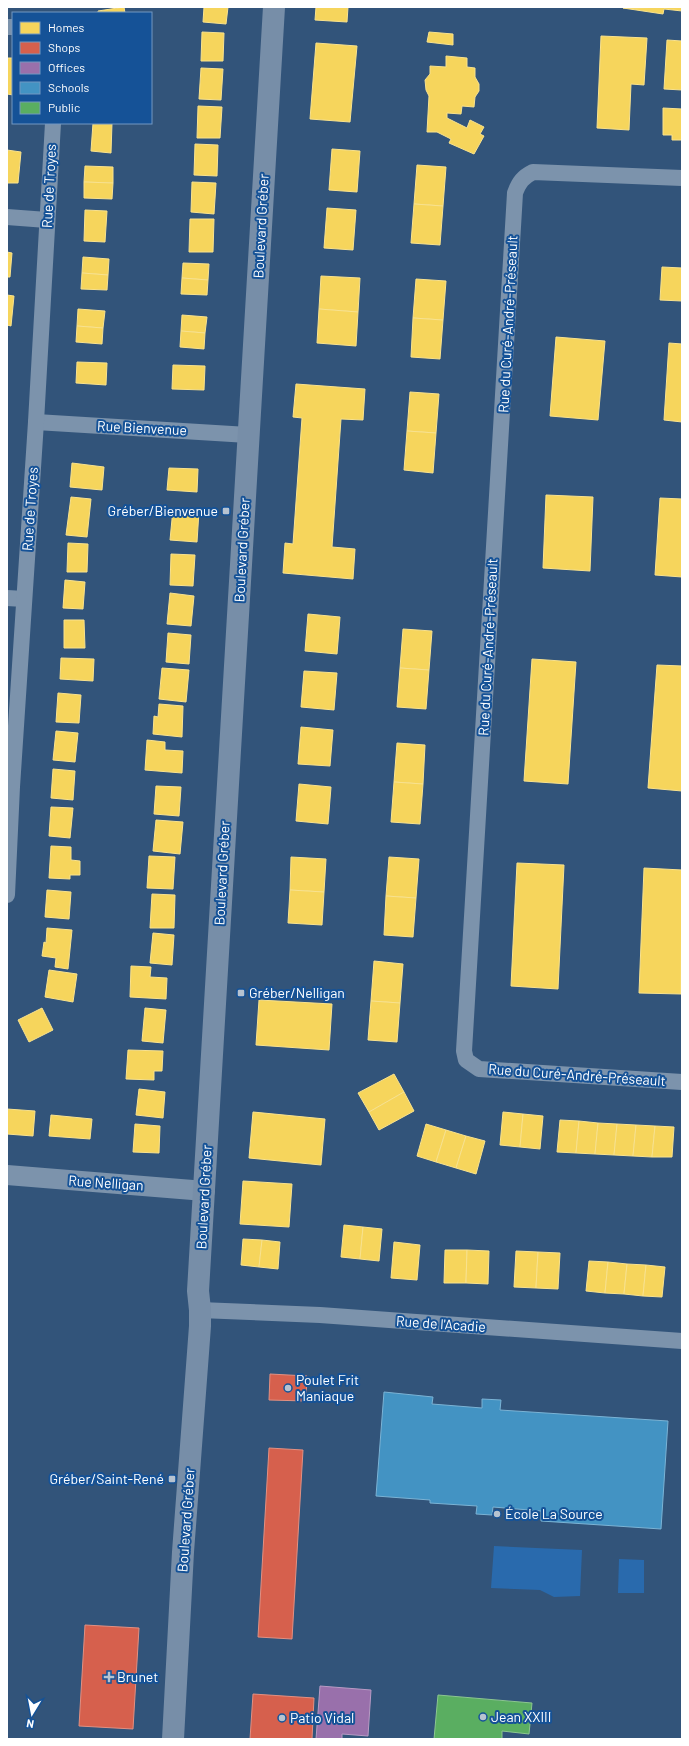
<svg xmlns="http://www.w3.org/2000/svg" width="689" height="1746" font-family="Barlow,sans-serif">
<rect width="100%" height="100%" fill="#32547a"/>
<g fill="#296aad">
<path d="M494 1546 582 1550 580 1596 554 1597 540 1590 491 1588Z"/>
<path d="M619 1559 644 1560V1593H618Z"/>
</g>
<g fill="#f6d55c" stroke="#f9e28d">
<path d="M124 7 125 13H98V11Z"/>
<path d="M204 7H228L226 24 203 22Z"/>
<path d="M316 7H348L347 22 315 20Z"/>
<path d="M682 7V11L664 9 663 14 623 8Z"/>
<path d="M202 32 224 33 223 61H201Z"/>
<path d="M429 32 453 34V45L427 42Z"/>
<path d="M601 36 647 38 644 85 631 84 629 130 597 128Z"/>
<path d="M667 40 682 41V90L664 89Z"/>
<path d="M316 43 357 46 350 122 310 119Z"/>
<path d="M446 56 467 58V67L475 68V77L479 84V91L475 97 474 107 462 106 461 114 447 113V118L467 128 470 120 484 127 480 134 484 136 474 154 449 143 451 139 437 132H427L429 96 426 90 425 80 430 74V66L446 67Z"/>
<path d="M7 58H13V95L7 94Z"/>
<path d="M201 68 223 69 221 100 199 99Z"/>
<path d="M198 106 222 107 220 138H197Z"/>
<path d="M663 108 682 109V140H672V135H663Z"/>
<path d="M93 123H112L111 153 91 151Z"/>
<path d="M195 144 218 145 217 176 194 175Z"/>
<path d="M332 149 360 151 357 192 329 190Z"/>
<path d="M7 150 21 152 18 183H7Z"/>
<path d="M417 165 446 167 443 206 414 204Z"/>
<path d="M85 166 113 167V183L84 182Z"/>
<path d="M84 182 113 183 112 199 84 198Z"/>
<path d="M192 182 216 183 214 214 191 212Z"/>
<path d="M414 204 443 206 440 245 411 243Z"/>
<path d="M327 208 356 210 353 250 324 248Z"/>
<path d="M85 210 107 211 105 242 84 241Z"/>
<path d="M190 219H214L213 252H189Z"/>
<path d="M7 252 12 253 10 277H7Z"/>
<path d="M83 257 109 259 108 275 82 273Z"/>
<path d="M183 263 209 264 208 280 182 278Z"/>
<path d="M662 267 682 268V301L660 300Z"/>
<path d="M82 273 108 275 107 290 81 289Z"/>
<path d="M321 276 360 278 358 312 319 309Z"/>
<path d="M182 278 208 280 207 295 181 294Z"/>
<path d="M416 279 446 281 443 320 413 318Z"/>
<path d="M7 295 14 296 11 326 7 325Z"/>
<path d="M78 309 105 311 103 328 77 326Z"/>
<path d="M319 309 358 312 356 346 317 343Z"/>
<path d="M182 315 207 317 205 333 181 331Z"/>
<path d="M413 318 443 320 440 359 411 357Z"/>
<path d="M77 326 103 328 102 344 76 342Z"/>
<path d="M181 331 205 333 204 349 180 347Z"/>
<path d="M556 337 605 341 598 420 550 416Z"/>
<path d="M669 343 682 344V422L664 420Z"/>
<path d="M77 362 107 363 106 385 76 383Z"/>
<path d="M173 365 205 366 204 390 172 389Z"/>
<path d="M296 384 365 389 363 420 341 419 332 547 355 549 353 579 283 573 285 543 293 544 302 418 293 417Z"/>
<path d="M410 392 439 394 436 433 407 431Z"/>
<path d="M407 431 436 433 433 473 404 470Z"/>
<path d="M72 463 104 467 102 490 70 487Z"/>
<path d="M169 468 198 469 197 492 167 490Z"/>
<path d="M546 495 593 497 590 571 543 568Z"/>
<path d="M71 497 91 499 87 537 66 535Z"/>
<path d="M660 498 682 499V577L655 575Z"/>
<path d="M173 509 199 511 197 542 170 540Z"/>
<path d="M68 543 88 544 87 572H67Z"/>
<path d="M171 554 195 555 193 586 170 585Z"/>
<path d="M65 580 85 582 83 609 63 608Z"/>
<path d="M170 593 194 596 191 626 167 624Z"/>
<path d="M308 614 340 617 337 654 305 651Z"/>
<path d="M64 620H84L85 648H64Z"/>
<path d="M403 629 432 631 429 670 400 668Z"/>
<path d="M168 633 191 635 189 664 166 662Z"/>
<path d="M61 658 94 659 93 681 60 679Z"/>
<path d="M532 659 576 662 568 784 524 781Z"/>
<path d="M657 665 682 666V791L648 788Z"/>
<path d="M162 668 189 670 186 702 159 699Z"/>
<path d="M400 668 429 670 426 709 397 707Z"/>
<path d="M304 671 337 673 334 710 301 707Z"/>
<path d="M58 693 81 695 79 723 56 722Z"/>
<path d="M159 704 183 706 182 737 153 734 154 716 158 717Z"/>
<path d="M301 727 333 730 330 766 298 764Z"/>
<path d="M56 731 78 733 75 762 53 760Z"/>
<path d="M147 740 165 742V750L183 751 182 773 145 770Z"/>
<path d="M397 743 425 745 423 784 394 782Z"/>
<path d="M53 769 75 771 73 800 51 798Z"/>
<path d="M394 782 423 784 420 824 391 822Z"/>
<path d="M299 784 331 787 328 824 296 821Z"/>
<path d="M156 786 181 787 179 816 154 814Z"/>
<path d="M51 807 73 808 70 838 49 836Z"/>
<path d="M156 820 183 822 180 854 153 851Z"/>
<path d="M51 846 71 847V860L80 861V875H70V879L49 878Z"/>
<path d="M149 856 175 857 173 889 147 888Z"/>
<path d="M291 857 326 859 324 892 290 890Z"/>
<path d="M389 857 419 859 416 898 386 896Z"/>
<path d="M517 863 564 865 558 989 511 986Z"/>
<path d="M644 868 682 870 681 994 639 993Z"/>
<path d="M47 890 71 892 69 919 45 917Z"/>
<path d="M290 890 324 892 322 925 288 923Z"/>
<path d="M152 894 175 895 174 928H150Z"/>
<path d="M386 896 416 898 413 937 384 935Z"/>
<path d="M47 928 72 930 68 969 55 967 56 958 42 956 44 942 46 943Z"/>
<path d="M153 933 174 935 172 965 150 963Z"/>
<path d="M374 961 403 964 400 1003 371 1001Z"/>
<path d="M131 966 151 967 150 977 167 978 166 999 130 997Z"/>
<path d="M49 970 77 974 73 1002 45 997Z"/>
<path d="M259 1000 332 1004 329 1050 256 1045Z"/>
<path d="M371 1001 400 1003 397 1042 368 1040Z"/>
<path d="M42 1008 53 1030 29 1042 18 1020Z"/>
<path d="M145 1008 166 1010 163 1043 142 1041Z"/>
<path d="M128 1050 163 1051 162 1071H154V1080L126 1079Z"/>
<path d="M394 1074 404 1092 369 1112 358 1093Z"/>
<path d="M139 1089 165 1092 163 1118 136 1115Z"/>
<path d="M404 1092 414 1111 379 1130 369 1112Z"/>
<path d="M7 1109 35 1111 33 1136 7 1134Z"/>
<path d="M253 1112 325 1119 321 1165 249 1158Z"/>
<path d="M503 1112 523 1114 520 1147 500 1145Z"/>
<path d="M523 1114 543 1116 540 1149 520 1147Z"/>
<path d="M51 1115 92 1119 90 1139 49 1136Z"/>
<path d="M560 1120 579 1121 576 1153 557 1152Z"/>
<path d="M579 1121 598 1123 595 1154 576 1153Z"/>
<path d="M598 1123 617 1124 614 1155 595 1154Z"/>
<path d="M135 1124 160 1126 159 1153 133 1152Z"/>
<path d="M426 1124 446 1130 436 1162 417 1156Z"/>
<path d="M617 1124 636 1125 633 1156 614 1155Z"/>
<path d="M636 1125 655 1126 652 1157 633 1156Z"/>
<path d="M655 1126 674 1127 672 1157H652Z"/>
<path d="M446 1130 466 1136 456 1168 436 1162Z"/>
<path d="M466 1136 485 1141 476 1174 456 1168Z"/>
<path d="M243 1181 292 1184 289 1227 240 1224Z"/>
<path d="M344 1225 363 1227 360 1259 341 1257Z"/>
<path d="M363 1227 382 1229 379 1261 360 1259Z"/>
<path d="M243 1239 262 1240 259 1267 241 1265Z"/>
<path d="M262 1240 280 1242 278 1269 259 1267Z"/>
<path d="M394 1242 420 1245 417 1280 391 1278Z"/>
<path d="M445 1250H467L466 1283H444Z"/>
<path d="M467 1250 489 1251 488 1284 466 1283Z"/>
<path d="M516 1251 538 1252 536 1288 514 1287Z"/>
<path d="M538 1252 560 1253 558 1289 536 1288Z"/>
<path d="M589 1261 608 1262 605 1293 586 1291Z"/>
<path d="M608 1262 627 1264 624 1294 605 1293Z"/>
<path d="M627 1264 646 1265 643 1296 624 1294Z"/>
<path d="M646 1265 665 1267 662 1297 643 1296Z"/>
</g>
<g fill="#d6604d" stroke="#e29082">
<path d="M270 1374 307 1376 306 1401 269 1400Z"/>
<path d="M269 1448 303 1450 292 1639 258 1637Z"/>
<path d="M85 1625 139 1628 133 1729 79 1726Z"/>
<path d="M253 1694 314 1698 312 1739H250Z"/>
</g>
<path fill="#9970ab" stroke="#b89bc4" d="M320 1686 371 1690 368 1736 342 1734V1739H316Z"/>
<path fill="#4393c3" stroke="#7bb3d5" d="M384 1392 433 1397 432 1404 482 1408V1399L501 1400 500 1410 668 1421 661 1529 541 1521V1511L493 1507 492 1515 476 1514 477 1506 430 1503V1500L376 1496Z"/>
<path fill="#5aae61" stroke="#8cc690" d="M438 1695 532 1703 529 1734 502 1731V1739H434Z"/>
<g fill="none" stroke-linecap="round" stroke-linejoin="round">
<g stroke="#7c93ac" stroke-width="16">
<path d="M7 27H13"/>
<path d="M682 178 533 172C523 177 519 182 515 193L464 1051 466 1060 479 1069 682 1082"/>
<path d="M7 217 47 220"/>
<path d="M36 422 248 435"/>
<path d="M7 598 24 599"/>
<path d="M7 895 12 787 36 422 53 123"/>
<path d="M200 1310 320 1315 682 1341"/>
</g>
<path stroke="#7c93ac" stroke-width="20" d="M7 1175 205 1191"/>
<path stroke="#778ea8" stroke-width="22" d="M173 1739 183 1552 200 1326V1310L198 1291 274 7"/>
</g>
<g fill="#b7c3d0" stroke="#155297" stroke-width="1.5">
<rect x="222" y="507" width="8" height="8" rx="2"/>
<rect x="237" y="989" width="8" height="8" rx="2"/>
<circle cx="288" cy="1388" r="4"/>
<rect x="168" y="1475" width="8" height="8" rx="2"/>
<circle cx="497" cy="1514" r="4"/>
<path d="M107 1671h4v4h4v4h-4v4h-4v-4h-4v-4h4z"/>
<circle cx="483" cy="1717" r="4"/>
<circle cx="282" cy="1718" r="4"/>
</g>
<g text-anchor="middle" stroke-width="4" stroke-linejoin="round" paint-order="stroke">
<g font-size="14" fill="#fff" stroke="#155297">
<text transform="translate(49 186) rotate(-87)" y="5">Rue de Troyes</text>
<text transform="translate(261 226) rotate(-87)" y="5">Boulevard Gréber</text>
<text transform="translate(508 324) rotate(-87)" y="5">Rue du Curé-André-Préseault</text>
<text transform="translate(142 428) rotate(3)" y="5">Rue Bienvenue</text>
<text transform="translate(30 509) rotate(-86)" y="5">Rue de Troyes</text>
<text transform="translate(242 550) rotate(-87)" y="5">Boulevard Gréber</text>
<text transform="translate(488 647) rotate(-87)" y="5">Rue du Curé-André-Préseault</text>
<text transform="translate(222 873) rotate(-87)" y="5">Boulevard Gréber</text>
<text transform="translate(577 1075) rotate(4)" y="5">Rue du Curé-André-Préseault</text>
<text transform="translate(106 1183) rotate(4)" y="5">Rue Nelligan</text>
<text transform="translate(204 1197) rotate(-87)" y="5">Boulevard Gréber</text>
<text transform="translate(441 1324) rotate(4)" y="5">Rue de l'Acadie</text>
<text transform="translate(186 1520) rotate(-86)" y="5">Boulevard Gréber</text>
</g>
<g font-size="14" fill="#fff" stroke="#155297" text-anchor="start">
<text x="218" y="516" text-anchor="end">Gréber/Bienvenue</text>
<text x="249" y="998">Gréber/Nelligan</text>
<text x="296" y="1385">Poulet Frit<tspan x="296" dy="16">Maniaque</tspan></text>
<text x="164" y="1484" text-anchor="end">Gréber/Saint-René</text>
<text x="505" y="1519">École La Source</text>
<text x="117" y="1682">Brunet</text>
<text x="491" y="1722">Jean XXIII</text>
<text x="290" y="1723">Patio Vidal</text>
</g>
</g>
<rect width="689" height="1746" fill="none" stroke="#ffffff" stroke-width="16"/>
<rect x="12" y="12" width="140" height="112" fill="#155297" stroke="#7397c1"/>
<rect x="20" y="22" width="20" height="12" fill="#f6d55c" stroke="#7397c1"/>
<text x="48" y="32" font-size="12" fill="#ffffff">Homes</text>
<rect x="20" y="42" width="20" height="12" fill="#d6604d" stroke="#7397c1"/>
<text x="48" y="52" font-size="12" fill="#ffffff">Shops</text>
<rect x="20" y="62" width="20" height="12" fill="#9970ab" stroke="#7397c1"/>
<text x="48" y="72" font-size="12" fill="#ffffff">Offices</text>
<rect x="20" y="82" width="20" height="12" fill="#4393c3" stroke="#7397c1"/>
<text x="48" y="92" font-size="12" fill="#ffffff">Schools</text>
<rect x="20" y="102" width="20" height="12" fill="#5aae61" stroke="#7397c1"/>
<text x="48" y="112" font-size="12" fill="#ffffff">Public</text>
<g transform="translate(32 1714) rotate(190)" stroke="#155297" stroke-width="3" paint-order="stroke">
<path d="M0-3L7 15L0 10L-7 15Z" fill="#ffffff"/>
<text y="-6" font-size="11" font-weight="bold" text-anchor="middle" fill="#ffffff">N</text>
</g>
</svg>
